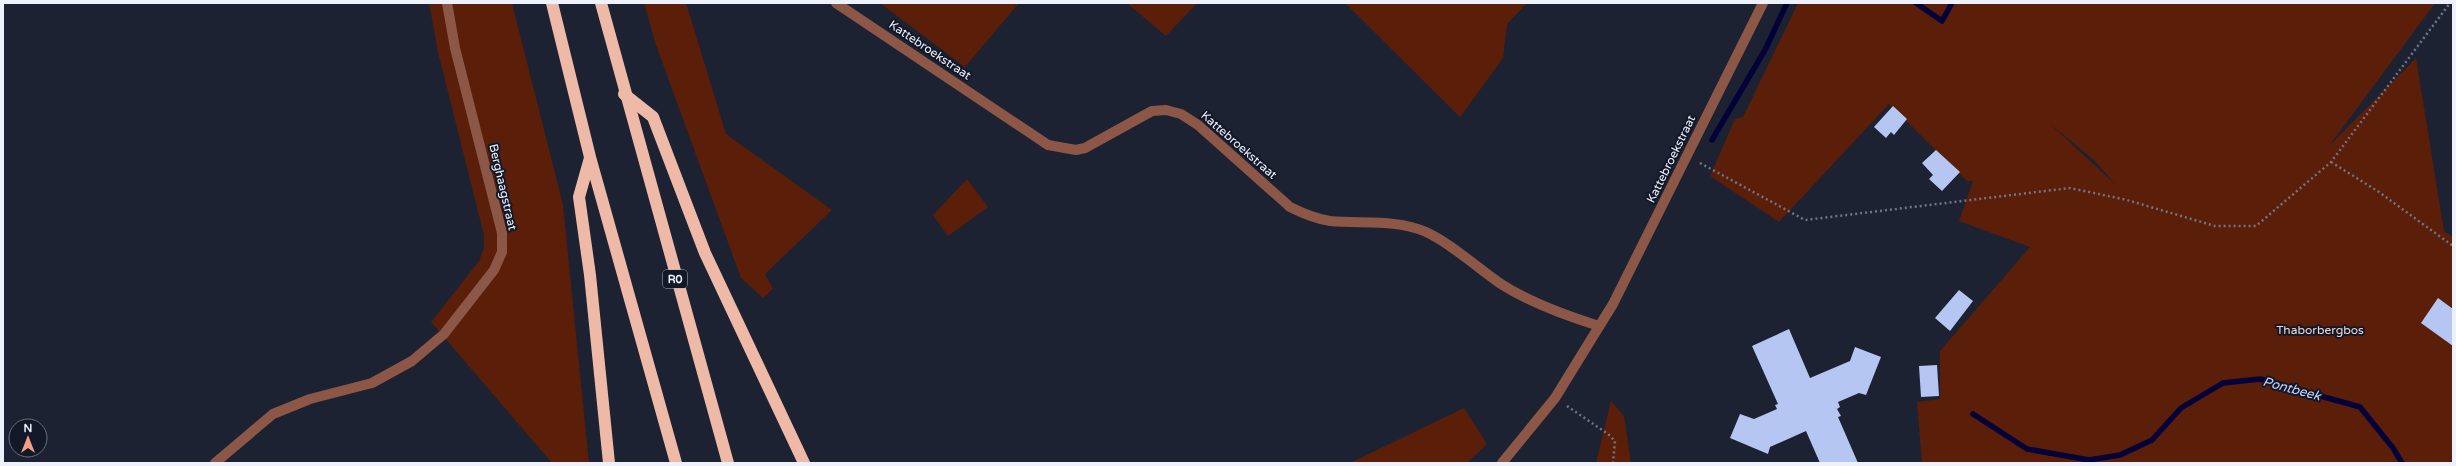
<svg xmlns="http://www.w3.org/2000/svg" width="2456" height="466" font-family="'Varela Round',sans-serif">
<rect width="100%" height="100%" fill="#1c2232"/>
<g fill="#5b1e09" fill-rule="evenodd">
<path d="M429 3H512L563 205 589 463H552L431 322 479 261 484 248V235L438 52Z"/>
<path d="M644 3H686L726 134 832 210 765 274 773 289 763 298 741 278 656 45Z"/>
<path d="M880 3H1019L965 67Z"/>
<path d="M1127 3H1197L1166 36Z"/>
<path d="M1345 3H1527L1507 24 1503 58 1460 117Z"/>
<path d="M1798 3H2435L2329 146 2416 58 2444 231 2453 237V463H1922L1917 402 1940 399V351L2030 247 1959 221 1973 181H1967L1889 104 1779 222 1710 176 1735 119 1743 117ZM2049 123 2095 161 2116 185Z"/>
<path d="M967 179 988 207 948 236 933 215Z"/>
<path d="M1611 401 1624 416 1631 463H1596Z"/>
<path d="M1464 408 1487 444 1467 463H1350Z"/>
</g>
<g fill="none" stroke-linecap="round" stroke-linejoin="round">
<g stroke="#04003a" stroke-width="5.5">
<path d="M1916 3 1942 21 1952 3"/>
<path d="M1712 140 1765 50 1787 3"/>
<path d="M1973 414 2027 449 2089 460 2120 455 2152 440 2181 408 2223 383 2260 379 2360 407 2393 448 2402 463"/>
</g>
</g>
<g fill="#b6c6f3">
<path d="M1893 106 1907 119 1894 135 1891 132 1886 138 1874 127Z"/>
<path d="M1936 150 1960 172 1942 191 1929 179 1933 175 1922 163Z"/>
<path d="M1959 290 1973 301 1950 331 1935 318Z"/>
<path d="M2438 298 2453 309V346L2421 323Z"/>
<path d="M1789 329 1810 378 1850 361 1855 347 1881 357 1866 395 1859 393 1838 402 1840 407 1837 409 1841 416 1838 417 1858 463H1820L1806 431 1770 447 1768 454 1730 438 1740 414 1754 419 1777 409 1775 405 1778 404 1752 346Z"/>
<path d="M1937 365 1939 396 1921 397 1919 366Z"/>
</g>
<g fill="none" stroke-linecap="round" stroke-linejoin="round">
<g stroke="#707583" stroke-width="2.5" stroke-dasharray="2 3" stroke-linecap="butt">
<path d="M2331 162 2379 192 2453 246"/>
<path d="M1700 163 1805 220 2070 188 2127 200 2215 226H2256L2331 162 2450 3"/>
<path d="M1567 406 1608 434 1615 441 1613 463"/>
</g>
<g stroke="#8c5746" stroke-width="10">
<path d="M836 3 1048 145 1076 150 1085 148 1152 111 1166 110 1181 114 1198 125 1290 207C1302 213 1316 219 1330 221 1362 224 1396 219 1426 232 1449 242 1479 269 1501 284 1529 302 1567 316 1599 326"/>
<path d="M215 463 273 414 310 399 372 383 412 361 444 334 494 270 502 252V233L455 48 447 3"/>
<path d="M1502 463 1555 398 1613 304 1763 3"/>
</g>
<g stroke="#efb9a7" stroke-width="12">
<path d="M552 3 590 157 676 463"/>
<path d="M601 3 728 463"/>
<path d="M624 94 653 117 705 253 804 463"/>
<path d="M590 158 579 197 590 275 609 463"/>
</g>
</g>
<g text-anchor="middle" stroke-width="4" stroke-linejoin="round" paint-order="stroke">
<rect fill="#131828" stroke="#abb0bc" stroke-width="1" x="663" y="270" width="24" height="18" rx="3"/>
<g font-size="11" font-weight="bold" fill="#ecf1fc">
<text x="675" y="283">R0</text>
</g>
<g font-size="12" fill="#ecf1fc" stroke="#131828">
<text transform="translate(930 50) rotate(34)" y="4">Kattebroekstraat</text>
<text transform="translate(1239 145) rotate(41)" y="4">Kattebroekstraat</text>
<text transform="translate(1671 159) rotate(-64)" y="4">Kattebroekstraat</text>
<text transform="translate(503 187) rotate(77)" y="4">Berghaagstraat</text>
</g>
<g font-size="12" fill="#efd8d1" stroke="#131828">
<text x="2320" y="334">Thaborbergbos</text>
</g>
<g font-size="13" font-style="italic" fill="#c9d7fe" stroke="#131828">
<text transform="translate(2292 388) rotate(15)" y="5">Pontbeek</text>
</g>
</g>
<rect width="2456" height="466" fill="none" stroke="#ecf1fc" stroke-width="8"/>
<g transform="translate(28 438)"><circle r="19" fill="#131828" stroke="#6a6f7d"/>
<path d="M0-3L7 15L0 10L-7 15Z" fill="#f39f84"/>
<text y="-6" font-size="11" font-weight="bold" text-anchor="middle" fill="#ecf1fc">N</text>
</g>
</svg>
